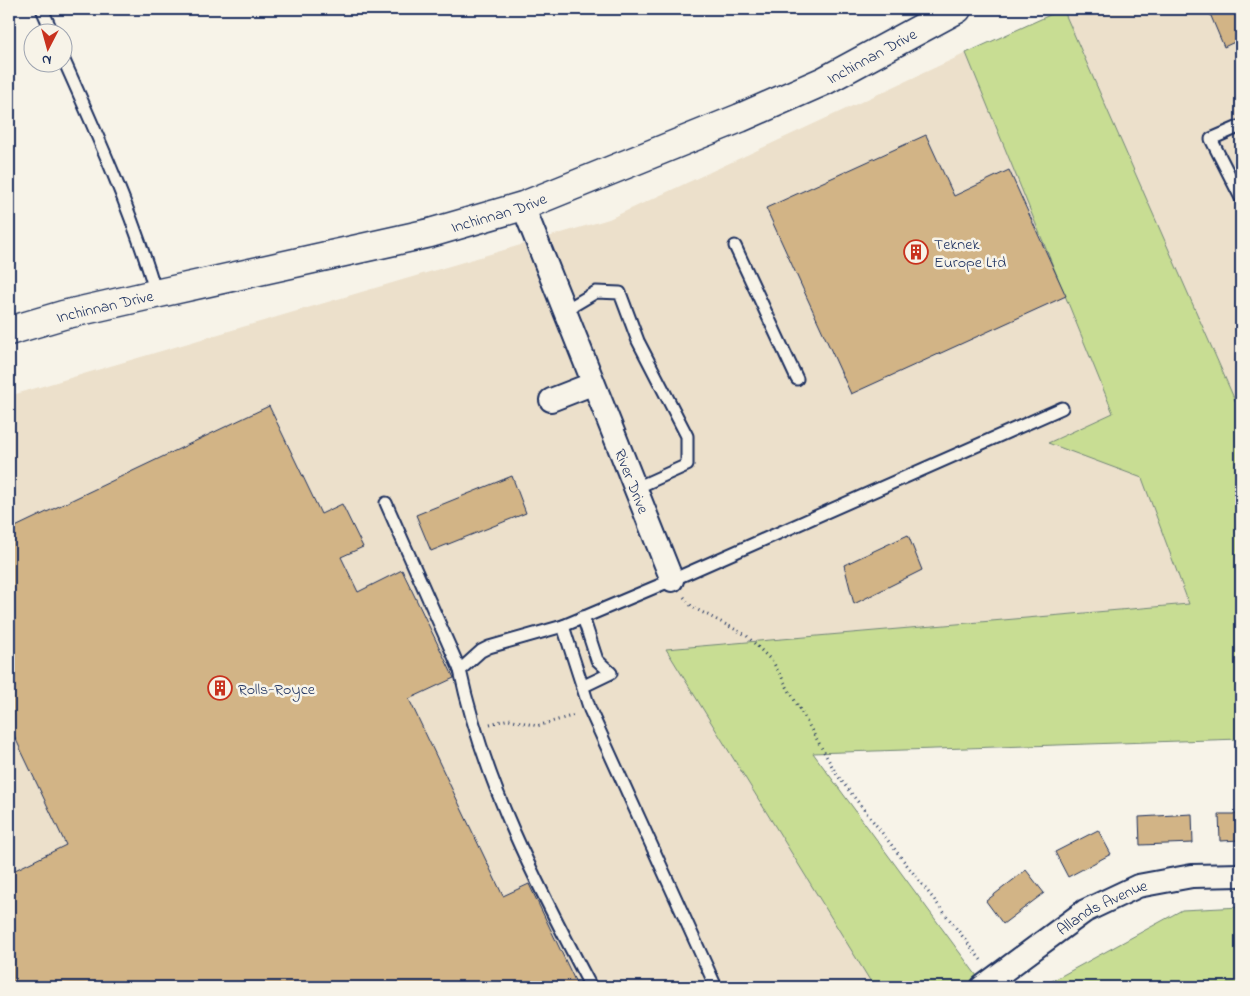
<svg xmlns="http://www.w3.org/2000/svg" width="1250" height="996" font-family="'Indie Flower',sans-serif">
<rect width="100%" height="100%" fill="#f7f3e8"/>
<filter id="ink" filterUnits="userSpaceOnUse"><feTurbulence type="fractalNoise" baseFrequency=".02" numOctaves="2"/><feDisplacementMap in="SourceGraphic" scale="10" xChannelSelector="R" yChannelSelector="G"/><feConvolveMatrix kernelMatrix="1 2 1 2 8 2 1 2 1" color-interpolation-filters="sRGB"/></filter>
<g filter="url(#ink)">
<path fill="#ece0cb" d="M1061 9H1241V739L813 753 985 987H9V396L609 219Z"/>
<g fill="#c8dd93" stroke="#728678">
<path d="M1063 9 1241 414V739L813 753 985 987H874L666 649 1189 604 1142 478 1048 443 1113 413 966 53Z"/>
<path d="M1241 907V987H1041L1182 910Z"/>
</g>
<g fill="#d2b486" stroke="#1b2f5e">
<path d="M1208 9H1241V39L1224 47Z"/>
<path d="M926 135 954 196 1009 170 1066 296 851 394 766 208Z"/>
<path d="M269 406 321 514 342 504 363 547 341 557 358 592 402 570 454 678 409 699 503 896 529 884 578 987H9V873L66 845 9 725V530Z"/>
<path d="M512 476 526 513 431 551 416 515Z"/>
<path d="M908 535 922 570 854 604 844 565Z"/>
<path d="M1192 814 1193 843 1140 845 1139 817Z"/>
<path d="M1219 814H1241V840L1220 841Z"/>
<path d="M1098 830 1111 854 1068 877 1055 852Z"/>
<path d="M1026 870 1044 893 1003 924 986 901Z"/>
</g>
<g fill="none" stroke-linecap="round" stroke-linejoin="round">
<g stroke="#1b2f5e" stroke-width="15">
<g id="lane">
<path d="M42 9 52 32"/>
<path d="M62 56C97 134 132 212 156 293"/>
<path d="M1241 126 1211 139 1241 198"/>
<path d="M735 246 797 379"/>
<path d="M564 311 596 292 620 293 638 341 687 436V465L636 488"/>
<path d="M386 503 460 670"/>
<path d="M583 617 597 660 611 673 584 686"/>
<path d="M563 626 590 710 716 987"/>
<path d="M591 987C537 885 484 783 460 670L481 651 489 647 563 626 672 580 1062 408"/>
</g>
</g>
<g stroke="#1b2f5e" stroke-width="26">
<g id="street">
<path id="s1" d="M523 206 672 580"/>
<path d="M551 400 592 384"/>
<path id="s2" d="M982 987 1085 911 1138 886 1192 876 1241 875"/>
</g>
</g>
<g stroke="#1b2f5e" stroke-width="31">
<g id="secondary">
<path id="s3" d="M9 331 63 315 146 296 430 233 523 206 740 118 824 81 957 9"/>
</g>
</g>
<g stroke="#1b2f5e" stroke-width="3" stroke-dasharray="1 4" stroke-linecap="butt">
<path d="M684 597 692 607 746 635 773 662 837 775 981 960"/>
<path d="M490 724 509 719 537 726 575 715"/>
</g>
<use href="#lane" stroke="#f7f3e8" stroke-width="11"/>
<use href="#street" stroke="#f7f3e8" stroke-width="22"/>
<use href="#secondary" stroke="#f7f3e8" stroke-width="28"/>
</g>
</g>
<defs>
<g id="building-ring" transform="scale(1.25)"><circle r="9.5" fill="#f7f3e8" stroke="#c8321e" stroke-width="1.5"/><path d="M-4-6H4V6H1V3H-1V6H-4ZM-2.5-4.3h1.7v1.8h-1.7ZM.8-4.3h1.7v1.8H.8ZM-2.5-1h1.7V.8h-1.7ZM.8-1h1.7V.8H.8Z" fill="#c8321e"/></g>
</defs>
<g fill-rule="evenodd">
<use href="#building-ring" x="916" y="252"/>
<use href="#building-ring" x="220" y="688"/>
</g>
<g text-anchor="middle" stroke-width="5" stroke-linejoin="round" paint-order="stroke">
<g font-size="16" fill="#1b2f5e" stroke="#f7f3e8">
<text dy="6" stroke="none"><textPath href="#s3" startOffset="909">Inchinnan Drive</textPath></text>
<text dy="6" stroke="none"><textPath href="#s3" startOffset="504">Inchinnan Drive</textPath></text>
<text dy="6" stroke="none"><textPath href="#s3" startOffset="99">Inchinnan Drive</textPath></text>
<text dy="6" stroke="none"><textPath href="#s1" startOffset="296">River Drive</textPath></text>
<text dy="6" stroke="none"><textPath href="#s2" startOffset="145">Allands Avenue</textPath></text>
</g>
<g font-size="16" fill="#1b2f5e" stroke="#f7f3e8" text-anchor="start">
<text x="934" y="249">Teknek<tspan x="934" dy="18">Europe Ltd</tspan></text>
<text x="238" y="694">Rolls-Royce</text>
</g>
</g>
<rect width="1250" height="996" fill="none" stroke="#f7f3e8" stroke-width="30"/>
<rect x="15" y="15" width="1220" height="966" fill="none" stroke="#1b2f5e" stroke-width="2" filter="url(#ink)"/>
<g transform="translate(48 48) rotate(186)"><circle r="24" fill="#f7f3e8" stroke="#9fa5b1"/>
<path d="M0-4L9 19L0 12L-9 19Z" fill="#c8321e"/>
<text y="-8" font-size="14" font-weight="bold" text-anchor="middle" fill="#1b2f5e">N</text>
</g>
</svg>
